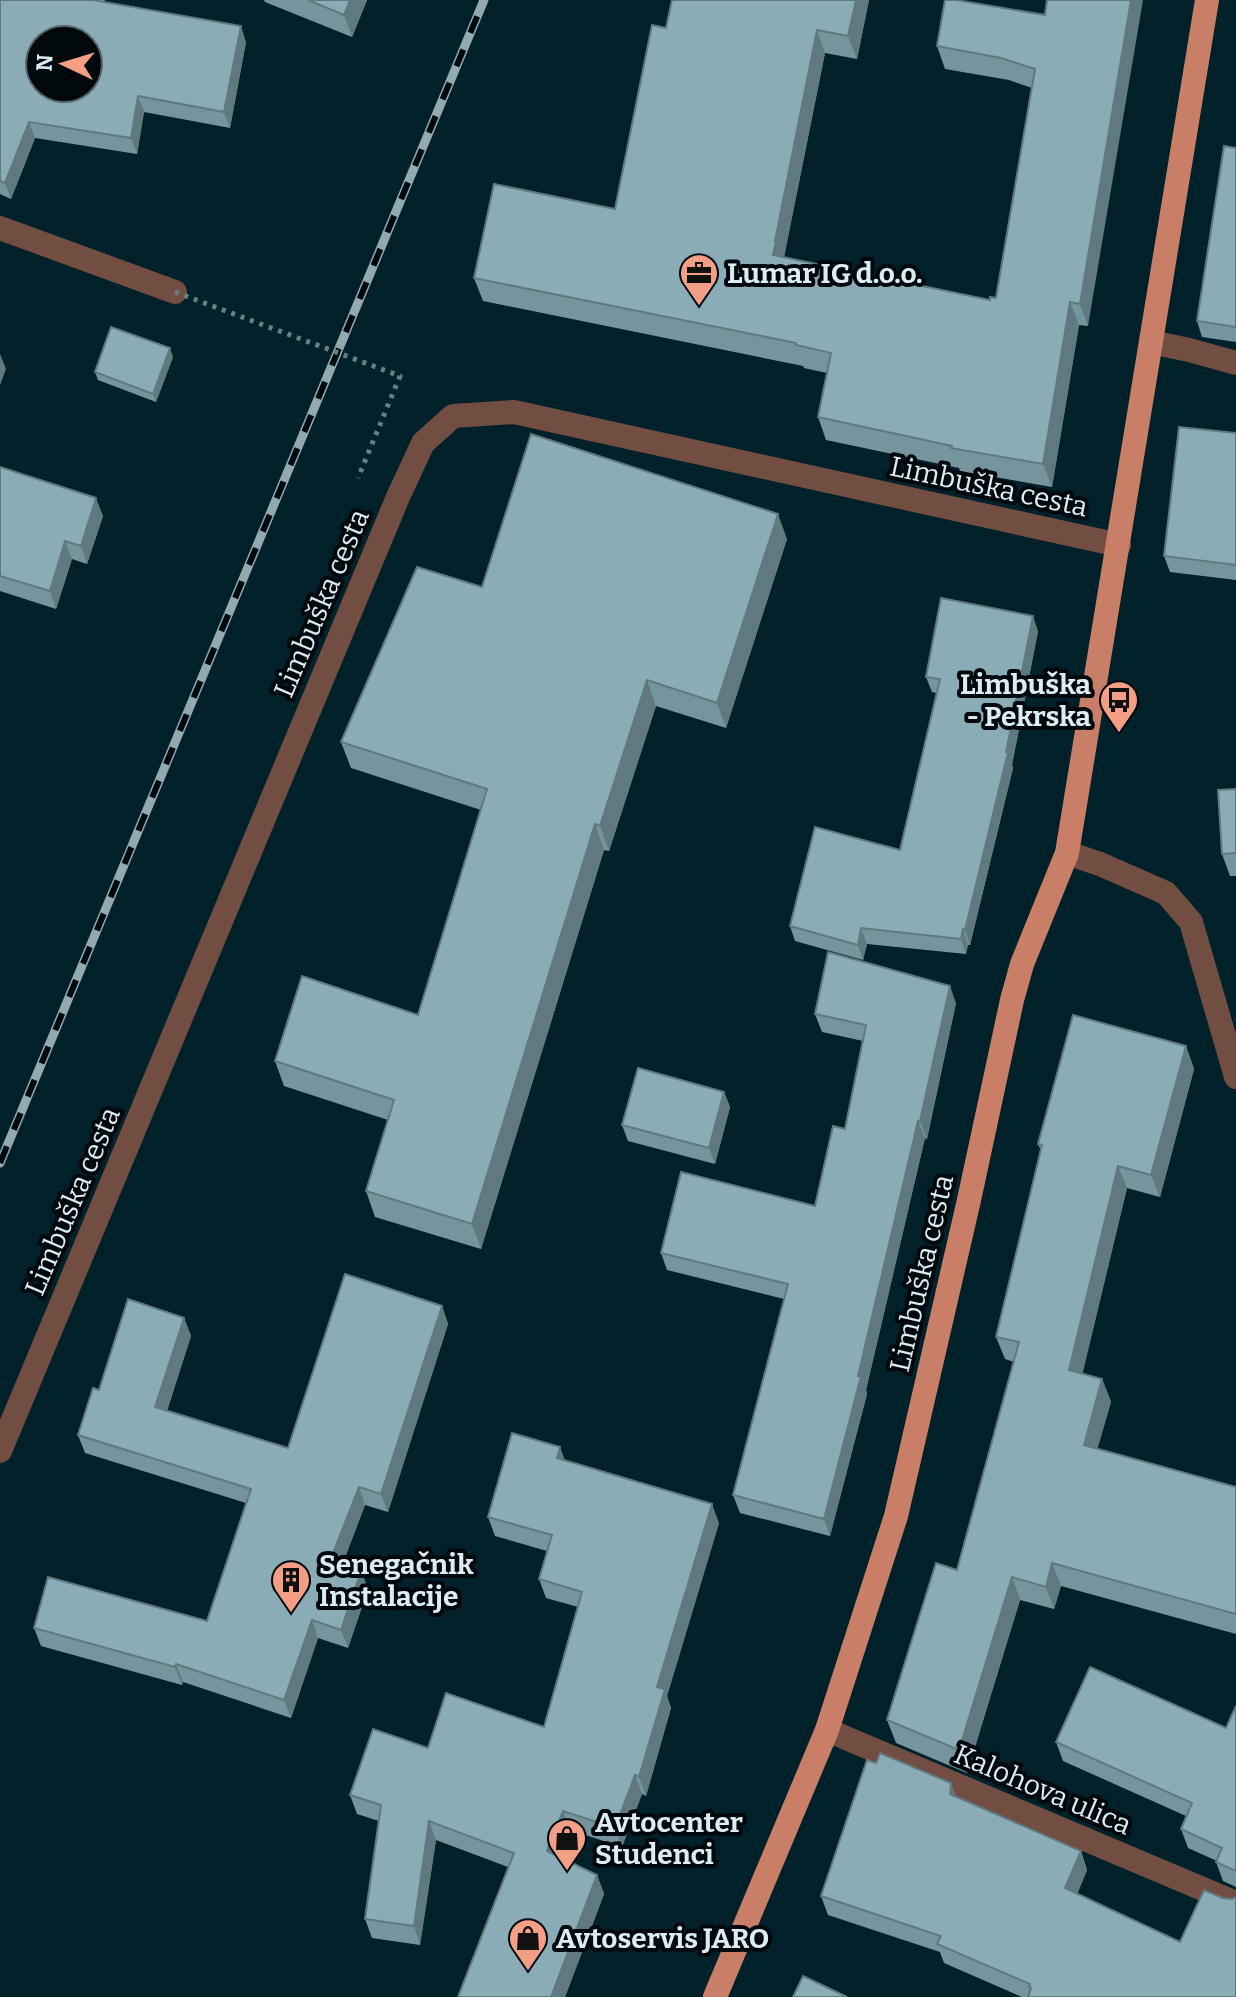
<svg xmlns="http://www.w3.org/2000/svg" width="1236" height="1997" font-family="Bitter,serif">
<rect width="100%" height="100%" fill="#002129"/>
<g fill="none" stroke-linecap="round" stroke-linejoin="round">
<g stroke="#724e42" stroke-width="24">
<path d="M0 228 175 292"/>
<path d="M1151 342 1189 350 1236 363"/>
<path d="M1067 853 1100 864 1166 893 1191 922 1236 1077"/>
<path d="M0 1451 398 497 423 443 453 416 514 412 1119 545"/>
<path d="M827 1730 1236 1903"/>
</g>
<path stroke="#c87e67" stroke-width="24" d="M715 1997 827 1730 896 1516 969 1200 1012 1000 1022 964 1067 853 1207 0"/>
<g stroke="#92a9af" stroke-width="9">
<path id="rail" d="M0 1163 484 0"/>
</g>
<use href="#rail" stroke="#01080c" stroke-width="6" stroke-dasharray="18" stroke-linecap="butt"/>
<path stroke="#647f85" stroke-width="5" stroke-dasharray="4 6" stroke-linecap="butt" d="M175 292 400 376 358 478"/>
</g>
<g fill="#76949d">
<path d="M0 0H105L104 2 246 42 230 128 144 112 137 154 35 138 11 199 0 194Z"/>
<path d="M264 0H367L352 37 265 2Z"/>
<path d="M869 0 857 59 825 53 784 257 990 300 996 298 1032 88 1009 80 945 69 937 46 1045 15 1088 326 1079 325 1052 487 960 471 959 468 826 440 818 417 827 373 804 368 803 366 483 301 474 278 615 209 666 28Z"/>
<path d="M1236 148V342L1202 337 1197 321Z"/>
<path d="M173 357 156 402 98 380 95 372Z"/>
<path d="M1236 433V580L1170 572 1164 556Z"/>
<path d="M0 467 103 516 87 564 72 559 56 609 0 591Z"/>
<path d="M787 539 726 728 656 706 609 851 604 850 481 1249 375 1217 366 1191 388 1120 284 1086 275 1061 418 1015 481 810 351 768 341 742 482 587Z"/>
<path d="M1038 631 1012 765 1013 768 970 945H968L966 954 867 944 863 960 795 941 790 926 900 850 937 693 932 692 926 677Z"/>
<path d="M1236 789V876H1230L1222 854Z"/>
<path d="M956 1003 927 1139 925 1138 866 1390 867 1394 830 1536 740 1513 733 1495 784 1299 667 1270 661 1253 815 1206 845 1129 863 1041 822 1032 815 1014Z"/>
<path d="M1186 1046 1194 1069 1160 1197 1127 1188 1082 1374 1102 1379 1111 1402 1097 1449 1236 1487V1634L1061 1586 1054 1609 1020 1600 967 1773 896 1743 887 1720 957 1570 1014 1362 1005 1359 996 1337 1041 1151 1038 1144Z"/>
<path d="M724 1092 730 1107 715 1164 628 1141 622 1125Z"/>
<path d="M442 1306 448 1324 388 1512 365 1505 342 1565 361 1571 368 1589 348 1648 318 1638 291 1718 183 1682 182 1685 41 1646 34 1628 207 1621 246 1503 85 1453 78 1435 99 1390 184 1318 191 1336 167 1411 288 1448Z"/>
<path d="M565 1460 719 1523 667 1696 671 1708 646 1796 642 1794 622 1847 570 1830 559 1857 597 1875 604 1894 565 1997H458L508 1867 436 1840 420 1945 372 1938 365 1919 379 1821 357 1814 350 1795 428 1748 544 1727 578 1607 546 1598 539 1579 547 1551 495 1536 488 1517Z"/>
<path d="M1236 1706V1887L1223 1881 1216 1862 1217 1861 1188 1848 1181 1829 1186 1816 1063 1761 1056 1742 1226 1728Z"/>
<path d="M876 1763 1081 1851 1087 1870 1077 1894 1236 1997H1022L944 1963 940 1952 828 1915 821 1896Z"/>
</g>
<g fill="#60787f">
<path d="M350 0H367L352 37 344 15Z"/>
<path d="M856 0H869L857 59 848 36Z"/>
<path d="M1131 0H1143L1088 326 1080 304Z"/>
<path d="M241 26 246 42 230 128 224 112Z"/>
<path d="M817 30 825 53 783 262 773 255 775 241Z"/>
<path d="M138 96 144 112 137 154 131 138Z"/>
<path d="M29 122 35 138 11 199 5 183Z"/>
<path d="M1070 302 1079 325 1052 487 1043 464Z"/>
<path d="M170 348 173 357 156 402 153 394Z"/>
<path d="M0 354 6 369 0 385Z"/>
<path d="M96 498 103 516 87 564 81 546Z"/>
<path d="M778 514 787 539 726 728 717 703Z"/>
<path d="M65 541 72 559 56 609 50 591Z"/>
<path d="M1033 616 1038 631 1012 765 1013 768 970 945 965 930 1006 752Z"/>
<path d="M647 680 656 706 609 851 600 826Z"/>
<path d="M595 824 604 850 481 1249 472 1224Z"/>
<path d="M861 928 867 944 863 960 858 945Z"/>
<path d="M963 929 968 945 966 954 961 939Z"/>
<path d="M950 986 956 1003 927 1139 920 1121Z"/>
<path d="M1186 1046 1194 1069 1160 1197 1151 1175Z"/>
<path d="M724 1092 730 1107 715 1164 709 1148Z"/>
<path d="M918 1121 925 1138 866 1390 867 1394 830 1536 824 1519Z"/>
<path d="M1118 1166 1127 1188 1078 1393 1069 1370Z"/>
<path d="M442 1306 448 1324 388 1512 381 1494Z"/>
<path d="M184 1318 191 1336 162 1425 155 1407Z"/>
<path d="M1102 1379 1111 1402 1092 1468 1084 1445Z"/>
<path d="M560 1447 567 1466 557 1458Z"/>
<path d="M359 1487 365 1505 337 1579 330 1561Z"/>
<path d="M712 1504 719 1523 667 1696 671 1708 646 1796 639 1777 657 1687Z"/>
<path d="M1052 1563 1061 1586 1054 1609 1046 1587Z"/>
<path d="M361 1571 368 1589 348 1648 341 1630Z"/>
<path d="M1012 1577 1020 1600 967 1773 959 1750Z"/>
<path d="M312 1620 318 1638 291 1718 284 1700Z"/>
<path d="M176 1664 183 1682 182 1685 175 1667Z"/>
<path d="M635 1775 642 1794 622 1847 615 1828Z"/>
<path d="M951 1783 958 1802 950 1794Z"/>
<path d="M563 1811 570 1830 554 1870 547 1851Z"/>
<path d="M429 1821 436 1840 420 1945 414 1926Z"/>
<path d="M1081 1851 1087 1870 1072 1907 1065 1888Z"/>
<path d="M597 1875 604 1894 565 1997H551Z"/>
</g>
<g fill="#89acb6" stroke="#60787f" stroke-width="2" fill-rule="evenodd">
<path d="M0 0H93L241 26 224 112 138 96 131 138 29 122 5 183 0 181ZM40 40H88V88H40Z"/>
<path d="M308 0H350L344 15Z"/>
<path d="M672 0H856L848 36 817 30 775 241 776 242 773 255 990 300V297L996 298 1035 69 1001 58 937 46 945 0H956L1045 15 1047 0H1131L1080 304 1070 302 1043 464 951 448 952 446 818 417 831 353 796 345V343L474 278 494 184 615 209 652 25 666 28Z"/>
<path d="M1224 146 1236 148V327L1197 321Z"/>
<path d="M111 327 170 348 153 394 95 372Z"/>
<path d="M1179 427 1236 433V565L1164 556Z"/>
<path d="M531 434 778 514 717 703 647 680 600 826 595 824 472 1224 366 1191 394 1100 275 1061 302 976 418 1015 487 789 341 742 417 567 482 587Z"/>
<path d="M0 467 96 498 81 546 65 541 50 591 0 576Z"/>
<path d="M941 598 1033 616 1006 752H1008L965 930 963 929 961 939 861 928 858 945 790 926 815 827 900 850 940 679 926 677Z"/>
<path d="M1236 789V853L1222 854 1218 790Z"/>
<path d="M828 952 950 986 920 1121H918L858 1376H861L824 1519 733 1495 788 1284 661 1253 681 1172 815 1206 833 1126 845 1129 866 1025 815 1014Z"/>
<path d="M1073 1015 1186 1046 1151 1175 1118 1166 1069 1370 1102 1379 1084 1445 1236 1487V1614L1052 1563 1046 1587 1012 1577 959 1750 887 1720 936 1563 957 1570 1019 1342 996 1337 1042 1145 1038 1144Z"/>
<path d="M638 1068 724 1092 709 1148 622 1125Z"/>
<path d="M345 1274 442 1306 381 1494 359 1487 330 1561 361 1571 341 1630 312 1620 284 1700 176 1664 175 1667 34 1628 48 1577 207 1621 251 1489 78 1435 93 1388 99 1390 128 1299 184 1318 155 1407 288 1448Z"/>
<path d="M512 1433 560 1447 557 1458 712 1504 657 1687 665 1689 639 1777 635 1775 615 1828 563 1811 547 1851 597 1875 551 1997H458L514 1853 429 1821 414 1926 365 1919 381 1805 350 1795 373 1729 428 1748 446 1693 544 1727 582 1592 539 1579 552 1535 488 1517Z"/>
<path d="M1090 1667 1226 1728 1236 1706V1871L1216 1862 1222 1848 1181 1829 1192 1803 1056 1742Z"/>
<path d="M880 1753 951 1783 950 1794 1081 1851 1065 1888 1180 1942 1204 1890 1223 1898 1232 1899 1236 1897V1997H1028L1031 1988 1029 1987 1030 1984 937 1944 941 1936 821 1896 867 1760 876 1763Z"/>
<path d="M803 1976 847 1997H793Z"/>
</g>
<defs>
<g id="office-pin" transform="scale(2)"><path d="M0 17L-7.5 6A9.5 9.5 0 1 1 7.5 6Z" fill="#f39f85" stroke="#01080c"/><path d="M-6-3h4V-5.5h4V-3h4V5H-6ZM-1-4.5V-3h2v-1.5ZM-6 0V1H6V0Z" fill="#111"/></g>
<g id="bus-pin" transform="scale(2)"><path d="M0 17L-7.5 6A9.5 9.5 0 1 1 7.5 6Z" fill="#f39f85" stroke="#01080c"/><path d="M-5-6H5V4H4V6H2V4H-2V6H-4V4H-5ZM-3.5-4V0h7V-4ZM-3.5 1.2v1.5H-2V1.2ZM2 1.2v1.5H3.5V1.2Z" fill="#111"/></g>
<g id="building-pin" transform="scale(2)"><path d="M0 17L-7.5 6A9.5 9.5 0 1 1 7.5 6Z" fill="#f39f85" stroke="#01080c"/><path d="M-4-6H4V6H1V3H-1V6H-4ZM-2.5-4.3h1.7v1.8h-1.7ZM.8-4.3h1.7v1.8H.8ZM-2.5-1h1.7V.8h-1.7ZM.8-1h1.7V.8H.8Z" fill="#111"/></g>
<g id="shop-pin" transform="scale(2)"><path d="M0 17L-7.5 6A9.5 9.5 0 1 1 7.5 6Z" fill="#f39f85" stroke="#01080c"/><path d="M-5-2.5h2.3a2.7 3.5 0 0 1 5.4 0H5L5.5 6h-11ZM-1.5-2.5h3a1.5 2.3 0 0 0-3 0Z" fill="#111"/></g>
</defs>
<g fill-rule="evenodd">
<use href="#office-pin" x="699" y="273"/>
<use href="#bus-pin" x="1119" y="700"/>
<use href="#building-pin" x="291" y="1580"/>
<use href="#shop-pin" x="567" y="1838"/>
<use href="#shop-pin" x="528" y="1938"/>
</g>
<g text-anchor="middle" stroke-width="8" stroke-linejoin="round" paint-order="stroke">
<g font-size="28" font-weight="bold" fill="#dbedf2" stroke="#01080c" text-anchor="start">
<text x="727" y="283">Lumar IG d.o.o.</text>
<text x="1091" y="694" text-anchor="end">Limbuška<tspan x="1091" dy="32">- Pekrska</tspan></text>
<text x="319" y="1574">Senegačnik<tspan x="319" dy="32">Instalacije</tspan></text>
<text x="595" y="1832">Avtocenter<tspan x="595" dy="32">Studenci</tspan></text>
<text x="556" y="1948">Avtoservis JARO</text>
</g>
<g font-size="28" fill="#dbedf2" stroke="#01080c">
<text transform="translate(989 486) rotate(12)" y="10">Limbuška cesta</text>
<text transform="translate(321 603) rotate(-67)" y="10">Limbuška cesta</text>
<text transform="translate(72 1201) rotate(-67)" y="10">Limbuška cesta</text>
<text transform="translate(921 1273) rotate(-77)" y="10">Limbuška cesta</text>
<text transform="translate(1043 1789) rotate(23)" y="10">Kalohova ulica</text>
</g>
</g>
<g transform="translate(64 64) rotate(274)"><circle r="38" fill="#01080c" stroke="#586468" stroke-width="2"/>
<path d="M0-6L14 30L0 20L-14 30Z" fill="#f39f85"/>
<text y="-12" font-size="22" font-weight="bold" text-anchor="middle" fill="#dbedf2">N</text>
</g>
</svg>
